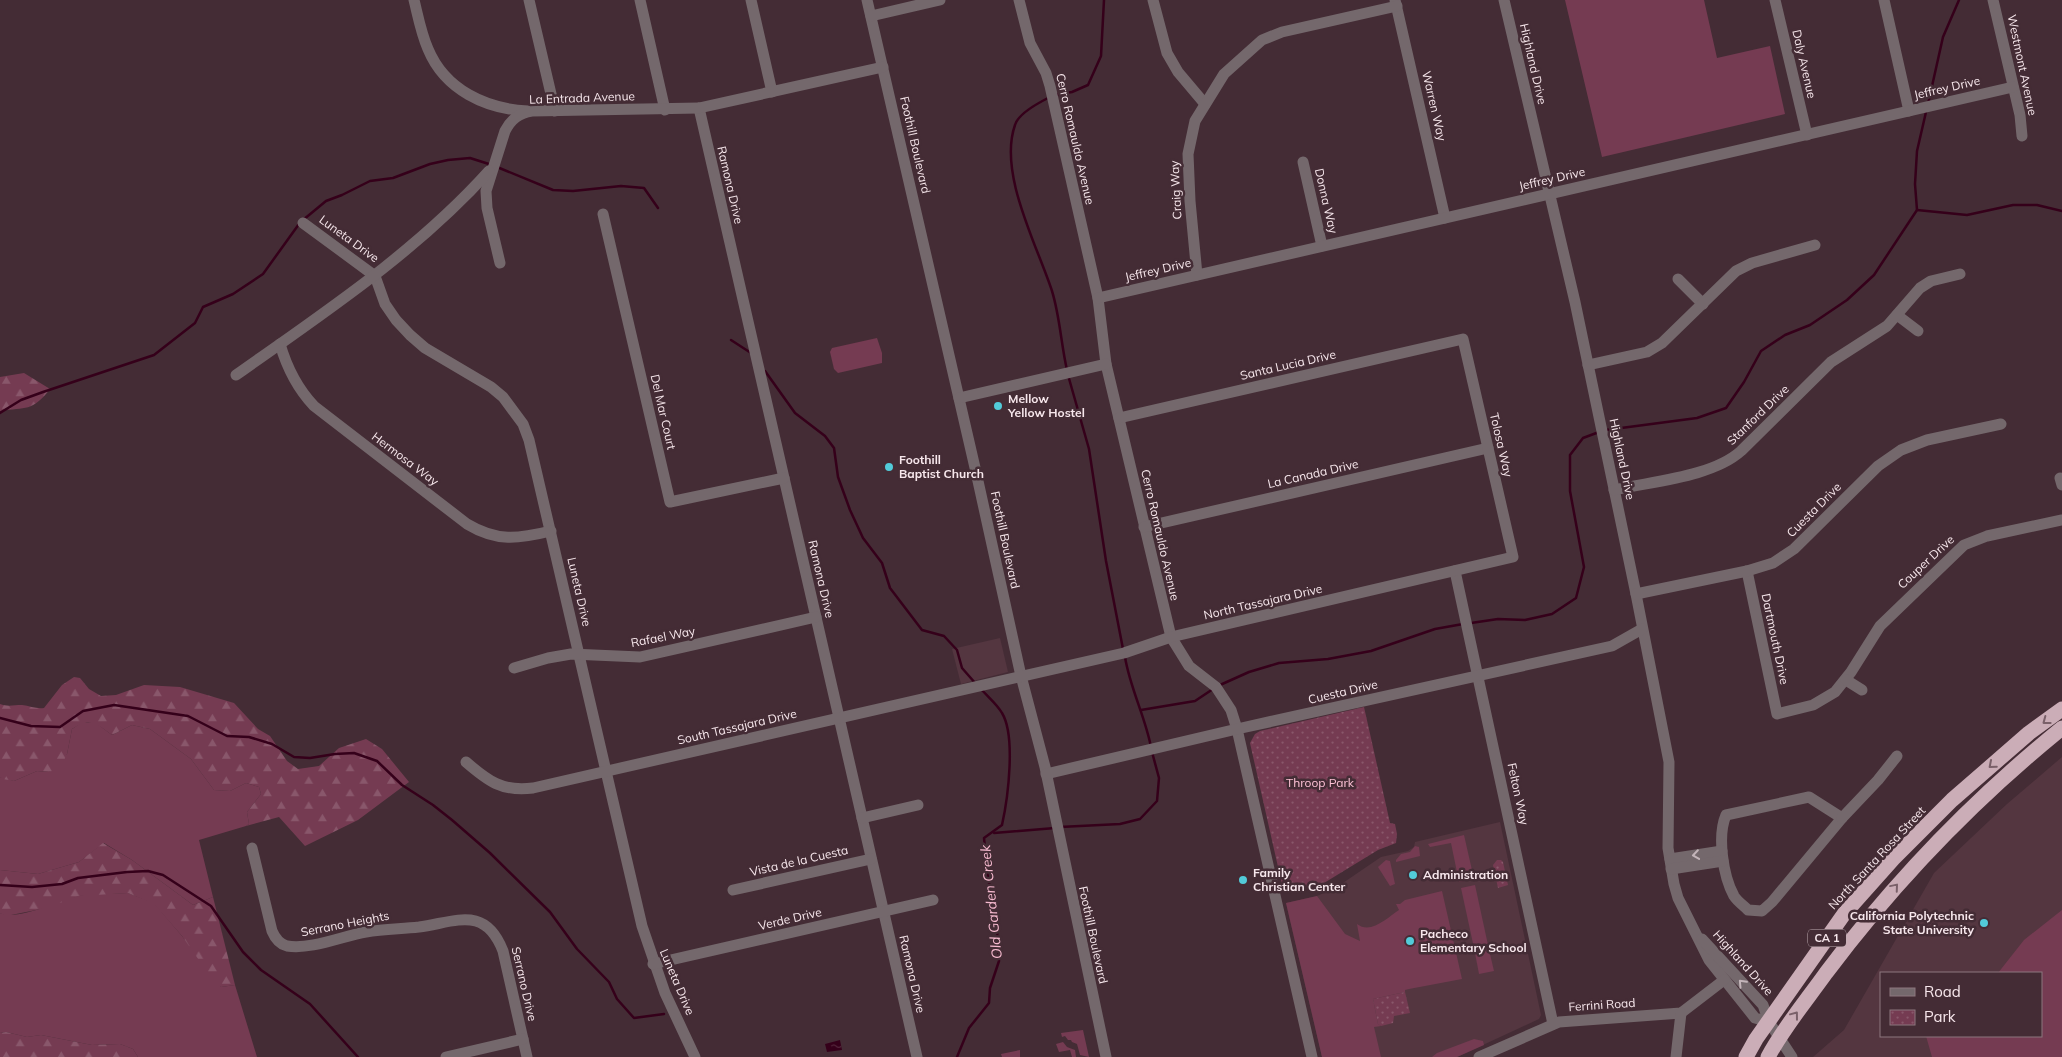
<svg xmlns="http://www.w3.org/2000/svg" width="2062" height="1057" font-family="Mulish,sans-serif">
<defs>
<pattern id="forest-firs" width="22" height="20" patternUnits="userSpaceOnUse" patternTransform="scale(1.25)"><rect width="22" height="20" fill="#753b52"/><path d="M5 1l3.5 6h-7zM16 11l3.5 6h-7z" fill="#89576b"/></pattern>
<pattern id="park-dots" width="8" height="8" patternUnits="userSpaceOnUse" patternTransform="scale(1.25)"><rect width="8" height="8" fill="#753b52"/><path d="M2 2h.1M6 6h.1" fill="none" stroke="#89576b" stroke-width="1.8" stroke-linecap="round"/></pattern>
<pattern id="water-ripples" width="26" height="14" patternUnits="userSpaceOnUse" patternTransform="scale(1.25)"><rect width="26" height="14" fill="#35001a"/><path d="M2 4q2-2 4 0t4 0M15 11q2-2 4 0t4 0" fill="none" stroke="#53253b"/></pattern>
</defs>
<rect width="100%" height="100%" fill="#442c35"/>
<g fill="#543640" fill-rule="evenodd">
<path d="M1000 638 1008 672 961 684 952 649Z"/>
<path d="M2062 757V1057H1813L1844 1030 1934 873 2007 804ZM1881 973H2041V1036H1881Z"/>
<path d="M1500 822 1541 1015 1539 1019 1457 1057H1322L1286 903 1317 896 1337 887 1381 857 1408 851 1414 847 1415 842Z"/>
</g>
<g fill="#753b52">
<path d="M1565 0H1704L1717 58 1770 46 1785 114 1602 157Z"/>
<path d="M877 338 882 353V363L838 373 834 369 830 352 832 348Z"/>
<path d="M81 723H96L112 735 132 725 150 729 191 759 214 790 230 791 246 783 259 787 261 794 247 812 249 824 246 826 199 840 213 897 193 905 132 860 104 843 79 862 38 874 0 870V777L14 781 37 771 49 772 67 754 72 729Z"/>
<path d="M1464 835 1474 879 1459 882 1451 843 1430 847 1428 844Z"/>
<path d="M1415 846 1419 847 1420 856 1396 862V860L1401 854 1410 852Z"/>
<path d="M1386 860 1390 861 1395 884 1390 886 1378 867Z"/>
<path d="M1475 885 1488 945 1474 948 1461 888Z"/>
<path d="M1442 891 1462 979 1409 989 1405 990V992L1373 999 1378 1024 1381 1026 1374 1027 1381 1057H1322L1286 903 1317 896 1345 934 1360 941 1357 924C1371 935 1388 917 1399 910L1396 904H1400L1405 900Z"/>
<path d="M128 893 154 903 182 936 221 987 235 985 257 1057H138L133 1049 120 1044 92 1045 41 1035 27 1037 6 1032 0 1033V913C17 921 59 901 78 896 93 893 112 894 128 893Z"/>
<path d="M2062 910V1057H1932L1926 1036H2041V973H1998L2024 940Z"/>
<path d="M1489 950 1494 971 1479 974 1475 953Z"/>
<path d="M1083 1030 1089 1057 1080 1055 1077 1044 1072 1042 1071 1040H1068L1065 1036 1062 1037 1061 1033Z"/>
<path d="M1474 1039 1483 1041 1484 1045 1457 1057H1432L1437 1053Z"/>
<path d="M1063 1042 1067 1047 1075 1050 1076 1057H1072L1070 1050 1059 1052 1056 1044Z"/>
<path d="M1020 1050V1057H1002L1001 1054Z"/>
</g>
<g fill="url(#forest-firs)">
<path d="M24 373 50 389C32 412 26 407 0 411V377Z"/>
<path d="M74 677 80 678 89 689 101 696 116 695 144 685 180 687 234 703 258 729 270 736 287 761 298 769 319 766 339 748 366 739 382 749 409 782 358 820 305 846 279 817 246 826 249 824 247 812 261 794 259 787 246 783 230 791 214 790 191 759 150 729 132 725 112 735C97 724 90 717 72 729L67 754 60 769 49 772 37 771 14 781 3 779 0 777V704C7 707 14 705 22 705 30 706 36 709 44 708L62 685Z"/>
<path d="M103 843 132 860 193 905 213 897 235 985 221 987 215 983 182 936 154 904 128 893 79 896 46 908 6 916 0 913V870L38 874 79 862Z"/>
<path d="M6 1032 27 1037 41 1035 92 1045 120 1044 133 1049 138 1057H0V1033Z"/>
</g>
<g fill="url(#park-dots)">
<path d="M1364 707 1390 823 1395 824 1397 834 1396 843 1378 850 1324 883 1289 891 1283 889 1250 743 1255 734 1260 731Z"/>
<path d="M1497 860H1501L1503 862 1508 885 1498 888 1493 865Z"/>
<path d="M1405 992 1410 1013 1394 1016 1393 1023 1381 1026 1378 1024 1373 999Z"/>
</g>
<path fill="url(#water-ripples)" d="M840 1040 842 1050 827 1052 825 1044Z"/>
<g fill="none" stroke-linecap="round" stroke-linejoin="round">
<g stroke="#35001a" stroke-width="2.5">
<path d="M1055 95 1072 92 1088 85 1101 56 1104 0"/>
<path d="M1050 97C1040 102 1018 114 1015 125 998 173 1037 245 1052 291 1060 317 1061 344 1067 370"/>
<path d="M1928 104 1943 37 1959 0"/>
<path d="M497 167 553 190 573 191 621 186 644 188 658 208"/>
<path d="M1917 210 1967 215 2013 205H2037L2062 211"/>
<path d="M303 220 326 201 342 195 370 181 393 178 430 164 448 160 470 158 492 165"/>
<path d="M731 340 751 353"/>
<path d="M765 371 795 413 825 436 834 448 838 477 850 510 863 538 882 563 890 588 922 630 944 636 957 650 962 668 976 684"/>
<path d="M1068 375 1089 449 1106 561 1123 649"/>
<path d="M0 413 21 400 43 392 154 355 195 323 203 307 233 294 263 274 299 224"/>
<path d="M1606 430 1697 418 1726 408 1744 382 1761 351 1785 335 1810 325 1847 300 1874 275 1917 210 1915 184 1917 151 1926 112"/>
<path d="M1471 623 1498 619 1525 620 1552 614 1576 598 1584 567 1570 491V455L1583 438 1599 432"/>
<path d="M1125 657C1130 688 1145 716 1151 747"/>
<path d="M1220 685 1249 672 1279 663 1328 659 1371 651 1435 629 1463 624"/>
<path d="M1141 710 1195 701 1213 689"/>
<path d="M0 718 31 726 60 727 83 711 114 705 188 716 227 736 249 737 272 744 294 757 310 758 335 754 354 753 377 761 402 785 433 805 452 820 490 853 550 912 577 949 609 982 617 999 634 1018 664 1014"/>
<path d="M1060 827 1120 824 1140 819 1157 801 1159 778 1152 752"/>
<path d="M994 833 1055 828"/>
<path d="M0 885 32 887 62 884 78 878 127 872 148 871 163 875 211 906 243 952 261 970 310 1004 358 1057"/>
<path d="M957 1057 969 1028 989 1003 990 988 999 961 996 916 988 878 984 838 1002 825C1008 798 1016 736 1002 713 997 704 988 697 981 689"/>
</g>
<g stroke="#74686c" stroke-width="11">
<path d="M414 0C418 16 421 33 428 49 445 90 486 109 528 111"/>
<path d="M529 0 555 111"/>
<path d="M640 0 665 110"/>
<path d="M751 0 772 92"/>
<path d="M867 0 976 472 1021 676 1045 767 1106 1057"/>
<path d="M1019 0 1030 43 1046 73 1050 86 1098 298 1106 364 1171 637 1189 666 1216 687 1231 710 1237 729 1312 1057"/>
<path d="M1153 0 1167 53 1178 72 1205 104"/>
<path d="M1395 0 1445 218"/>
<path d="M1504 0 1575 302 1636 594 1669 762 1668 848 1674 884 1678 898 1709 960 1755 1018 1769 1022"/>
<path d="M1775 0 1807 135"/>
<path d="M1884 0 1909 111"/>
<path d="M1993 0 2020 115 2022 136"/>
<path d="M871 16 940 0"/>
<path d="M699 108 917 1057"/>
<path d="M1303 162 1322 246"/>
<path d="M603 214 670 502 784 478"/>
<path d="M303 223 375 276 385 304 396 320 410 335 425 348 491 387 503 397 523 424 529 440 642 926 665 993 695 1057"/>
<path d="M500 263 487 208 486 191 505 131C511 119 519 113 532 111L699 108 883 67"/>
<path d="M1197 275 1190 201 1188 154 1195 121 1224 74 1262 40 1282 32 1397 6"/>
<path d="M1678 279 1703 304"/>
<path d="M1098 298 2013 87"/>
<path d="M1897 315 1918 331"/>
<path d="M280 344C287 368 297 388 314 406L467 524C497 542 518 539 551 531"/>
<path d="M1588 365 1647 352 1662 343 1736 271 1752 263 1815 245"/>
<path d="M236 375C325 312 416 252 489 171"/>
<path d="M959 398 1106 364"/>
<path d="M2060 478 2062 485"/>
<path d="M1614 490C1653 481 1712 477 1741 451L1831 362 1887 326 1920 288 1931 281 1960 274"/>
<path d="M1144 527 1488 448"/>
<path d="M1455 571 1553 1024"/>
<path d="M1747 571 1777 714 1813 705 1835 692 1851 672 1880 626 1964 545 1987 536 2062 520"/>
<path d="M1636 594 1747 571 1773 563 1794 549 1878 466 1901 450 1927 440 2001 424"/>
<path d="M514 668 548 658 571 654 640 657 816 617"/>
<path d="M1846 680 1862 690"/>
<path d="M466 762C488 781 502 792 533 788L1124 653 1171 637 1513 557 1463 339 1119 418"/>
<path d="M1046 774 1237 729 1612 646 1642 629"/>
<path d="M1809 797 1842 818 1772 902 1762 911 1748 910C1744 906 1737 901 1734 896 1723 876 1717 836 1726 815Z"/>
<path d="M862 818 918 805"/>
<path d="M1842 818 1878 780 1897 756"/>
<path d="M252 848 272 931C275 938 279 944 287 946 311 950 343 936 366 932 384 929 401 929 419 927 456 922 485 905 503 951L527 1057"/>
<path d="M1670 859 1722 851"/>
<path d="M1671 869 1723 861"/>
<path d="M733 890 871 859"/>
<path d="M1702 939 1763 1005 1769 1022 1792 1057"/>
<path d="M653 964 933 900"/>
<path d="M446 1057 523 1039"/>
<path d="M1479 1057 1559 1022 1681 1013 1724 980"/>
<path d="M1676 1057 1681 1013"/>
</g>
<g stroke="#cbadb7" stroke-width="15">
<path d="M1746 1057 1756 1039 1844 914 1893 859 1952 800 2029 733 2062 709"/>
<path d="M1768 1057C1784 1027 1806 1001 1826 973 1895 881 1972 801 2062 728"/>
</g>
</g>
<defs><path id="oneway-chevron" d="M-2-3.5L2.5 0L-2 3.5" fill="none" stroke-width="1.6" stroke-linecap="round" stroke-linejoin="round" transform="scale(1.25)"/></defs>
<g stroke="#7a6069">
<use href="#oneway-chevron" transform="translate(2046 721) rotate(143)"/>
<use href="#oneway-chevron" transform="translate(1992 765) rotate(139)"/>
<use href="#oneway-chevron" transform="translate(1895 887) rotate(-50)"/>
<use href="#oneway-chevron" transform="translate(1795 1015) rotate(-53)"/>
</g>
<g stroke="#c3b4b9">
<use href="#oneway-chevron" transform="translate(1696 855) rotate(172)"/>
<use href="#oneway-chevron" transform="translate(1742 983) rotate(-133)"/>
</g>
<g fill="#52cbd9" stroke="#442c35" stroke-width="2">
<circle cx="998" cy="406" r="5"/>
<circle cx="889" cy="467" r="5"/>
<circle cx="1413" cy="875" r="5"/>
<circle cx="1243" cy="880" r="5"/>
<circle cx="1984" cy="923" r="5"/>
<circle cx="1410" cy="941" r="5"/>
</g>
<g text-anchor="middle" stroke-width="5" stroke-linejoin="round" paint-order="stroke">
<rect fill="#442c35" stroke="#c1afb5" stroke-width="1" x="1808" y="929.5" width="38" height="17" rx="4"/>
<g font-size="11" font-weight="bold" fill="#f7e7ec">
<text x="1827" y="942">CA 1</text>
</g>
<g font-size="12" fill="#f7e7ec" stroke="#442c35">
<text transform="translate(1533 64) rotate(77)" y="4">Highland Drive</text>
<text transform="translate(1804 64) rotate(77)" y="4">Daly Avenue</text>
<text transform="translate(2022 65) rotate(78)" y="4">Westmont Avenue</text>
<text transform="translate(1947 88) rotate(-13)" y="4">Jeffrey Drive</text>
<text transform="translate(582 98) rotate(-2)" y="4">La Entrada Avenue</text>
<text transform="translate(1434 106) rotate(77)" y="4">Warren Way</text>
<text transform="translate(1075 139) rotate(77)" y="4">Cerro Romauldo Avenue</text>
<text transform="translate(915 145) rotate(77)" y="4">Foothill Boulevard</text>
<text transform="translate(1552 179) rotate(-13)" y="4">Jeffrey Drive</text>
<text transform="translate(730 185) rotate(77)" y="4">Ramona Drive</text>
<text transform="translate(1176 190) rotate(-93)" y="4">Craig Way</text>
<text transform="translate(1326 201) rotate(77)" y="4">Donna Way</text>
<text transform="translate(349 239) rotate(36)" y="4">Luneta Drive</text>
<text transform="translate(1158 270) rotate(-13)" y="4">Jeffrey Drive</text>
<text transform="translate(1288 365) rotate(-13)" y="4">Santa Lucia Drive</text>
<text transform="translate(663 412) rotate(77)" y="4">Del Mar Court</text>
<text transform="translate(1758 415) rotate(-44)" y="4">Stanford Drive</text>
<text transform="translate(1501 445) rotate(77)" y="4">Tolosa Way</text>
<text transform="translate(405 459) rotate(37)" y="4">Hermosa Way</text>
<text transform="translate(1622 459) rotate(78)" y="4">Highland Drive</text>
<text transform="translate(1313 474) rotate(-13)" y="4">La Canada Drive</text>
<text transform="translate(1814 510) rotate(-45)" y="4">Cuesta Drive</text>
<text transform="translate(1160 535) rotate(77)" y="4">Cerro Romauldo Avenue</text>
<text transform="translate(1005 540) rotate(78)" y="4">Foothill Boulevard</text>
<text transform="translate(1926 562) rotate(-43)" y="4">Couper Drive</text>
<text transform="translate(821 579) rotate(77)" y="4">Ramona Drive</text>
<text transform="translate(579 592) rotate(77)" y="4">Luneta Drive</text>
<text transform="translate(1263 602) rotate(-13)" y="4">North Tassajara Drive</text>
<text transform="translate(663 637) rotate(-11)" y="4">Rafael Way</text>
<text transform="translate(1775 639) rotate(78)" y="4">Dartmouth Drive</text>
<text transform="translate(1343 692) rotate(-13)" y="4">Cuesta Drive</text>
<text transform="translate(737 727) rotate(-13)" y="4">South Tassajara Drive</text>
<text transform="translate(1518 794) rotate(78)" y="4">Felton Way</text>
<text transform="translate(1877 858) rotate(-47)" y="4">North Santa Rosa Street</text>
<text transform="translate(799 861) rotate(-13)" y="4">Vista de la Cuesta</text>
<text transform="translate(790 919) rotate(-13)" y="4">Verde Drive</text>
<text transform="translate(345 924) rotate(-11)" y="4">Serrano Heights</text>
<text transform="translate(1093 935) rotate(78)" y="4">Foothill Boulevard</text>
<text transform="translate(1743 963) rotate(48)" y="4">Highland Drive</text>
<text transform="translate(912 974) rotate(77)" y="4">Ramona Drive</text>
<text transform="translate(677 982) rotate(67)" y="4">Luneta Drive</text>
<text transform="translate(524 984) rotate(77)" y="4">Serrano Drive</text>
<text transform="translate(1602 1005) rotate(-4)" y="4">Ferrini Road</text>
</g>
<g font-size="12" font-weight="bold" fill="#f7e7ec" stroke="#442c35" text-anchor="start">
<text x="1008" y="403">Mellow<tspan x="1008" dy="14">Yellow Hostel</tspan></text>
<text x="899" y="464">Foothill<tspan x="899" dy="14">Baptist Church</tspan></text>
<text x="1253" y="877">Family<tspan x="1253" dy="14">Christian Center</tspan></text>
<text x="1423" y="879">Administration</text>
<text x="1974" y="920" text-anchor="end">California Polytechnic<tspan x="1974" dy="14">State University</tspan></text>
<text x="1420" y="938">Pacheco<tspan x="1420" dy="14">Elementary School</tspan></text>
</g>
<g font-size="12" fill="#fcc0d4" stroke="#442c35">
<text x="1320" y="787">Throop Park</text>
</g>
<g font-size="14" font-style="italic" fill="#f5b9ce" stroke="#442c35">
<text transform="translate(991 902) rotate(-96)" y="5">Old Garden Creek</text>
</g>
</g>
<rect x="1880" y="972" width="162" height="65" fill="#442c35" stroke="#8c777e"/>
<rect x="1890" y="988" width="25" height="8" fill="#74686c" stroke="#8c777e"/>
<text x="1924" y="997" font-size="15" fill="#f7e7ec">Road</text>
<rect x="1890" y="1010" width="25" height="15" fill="url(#park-dots)" stroke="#8c777e"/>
<text x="1924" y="1022" font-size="15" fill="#f7e7ec">Park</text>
</svg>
